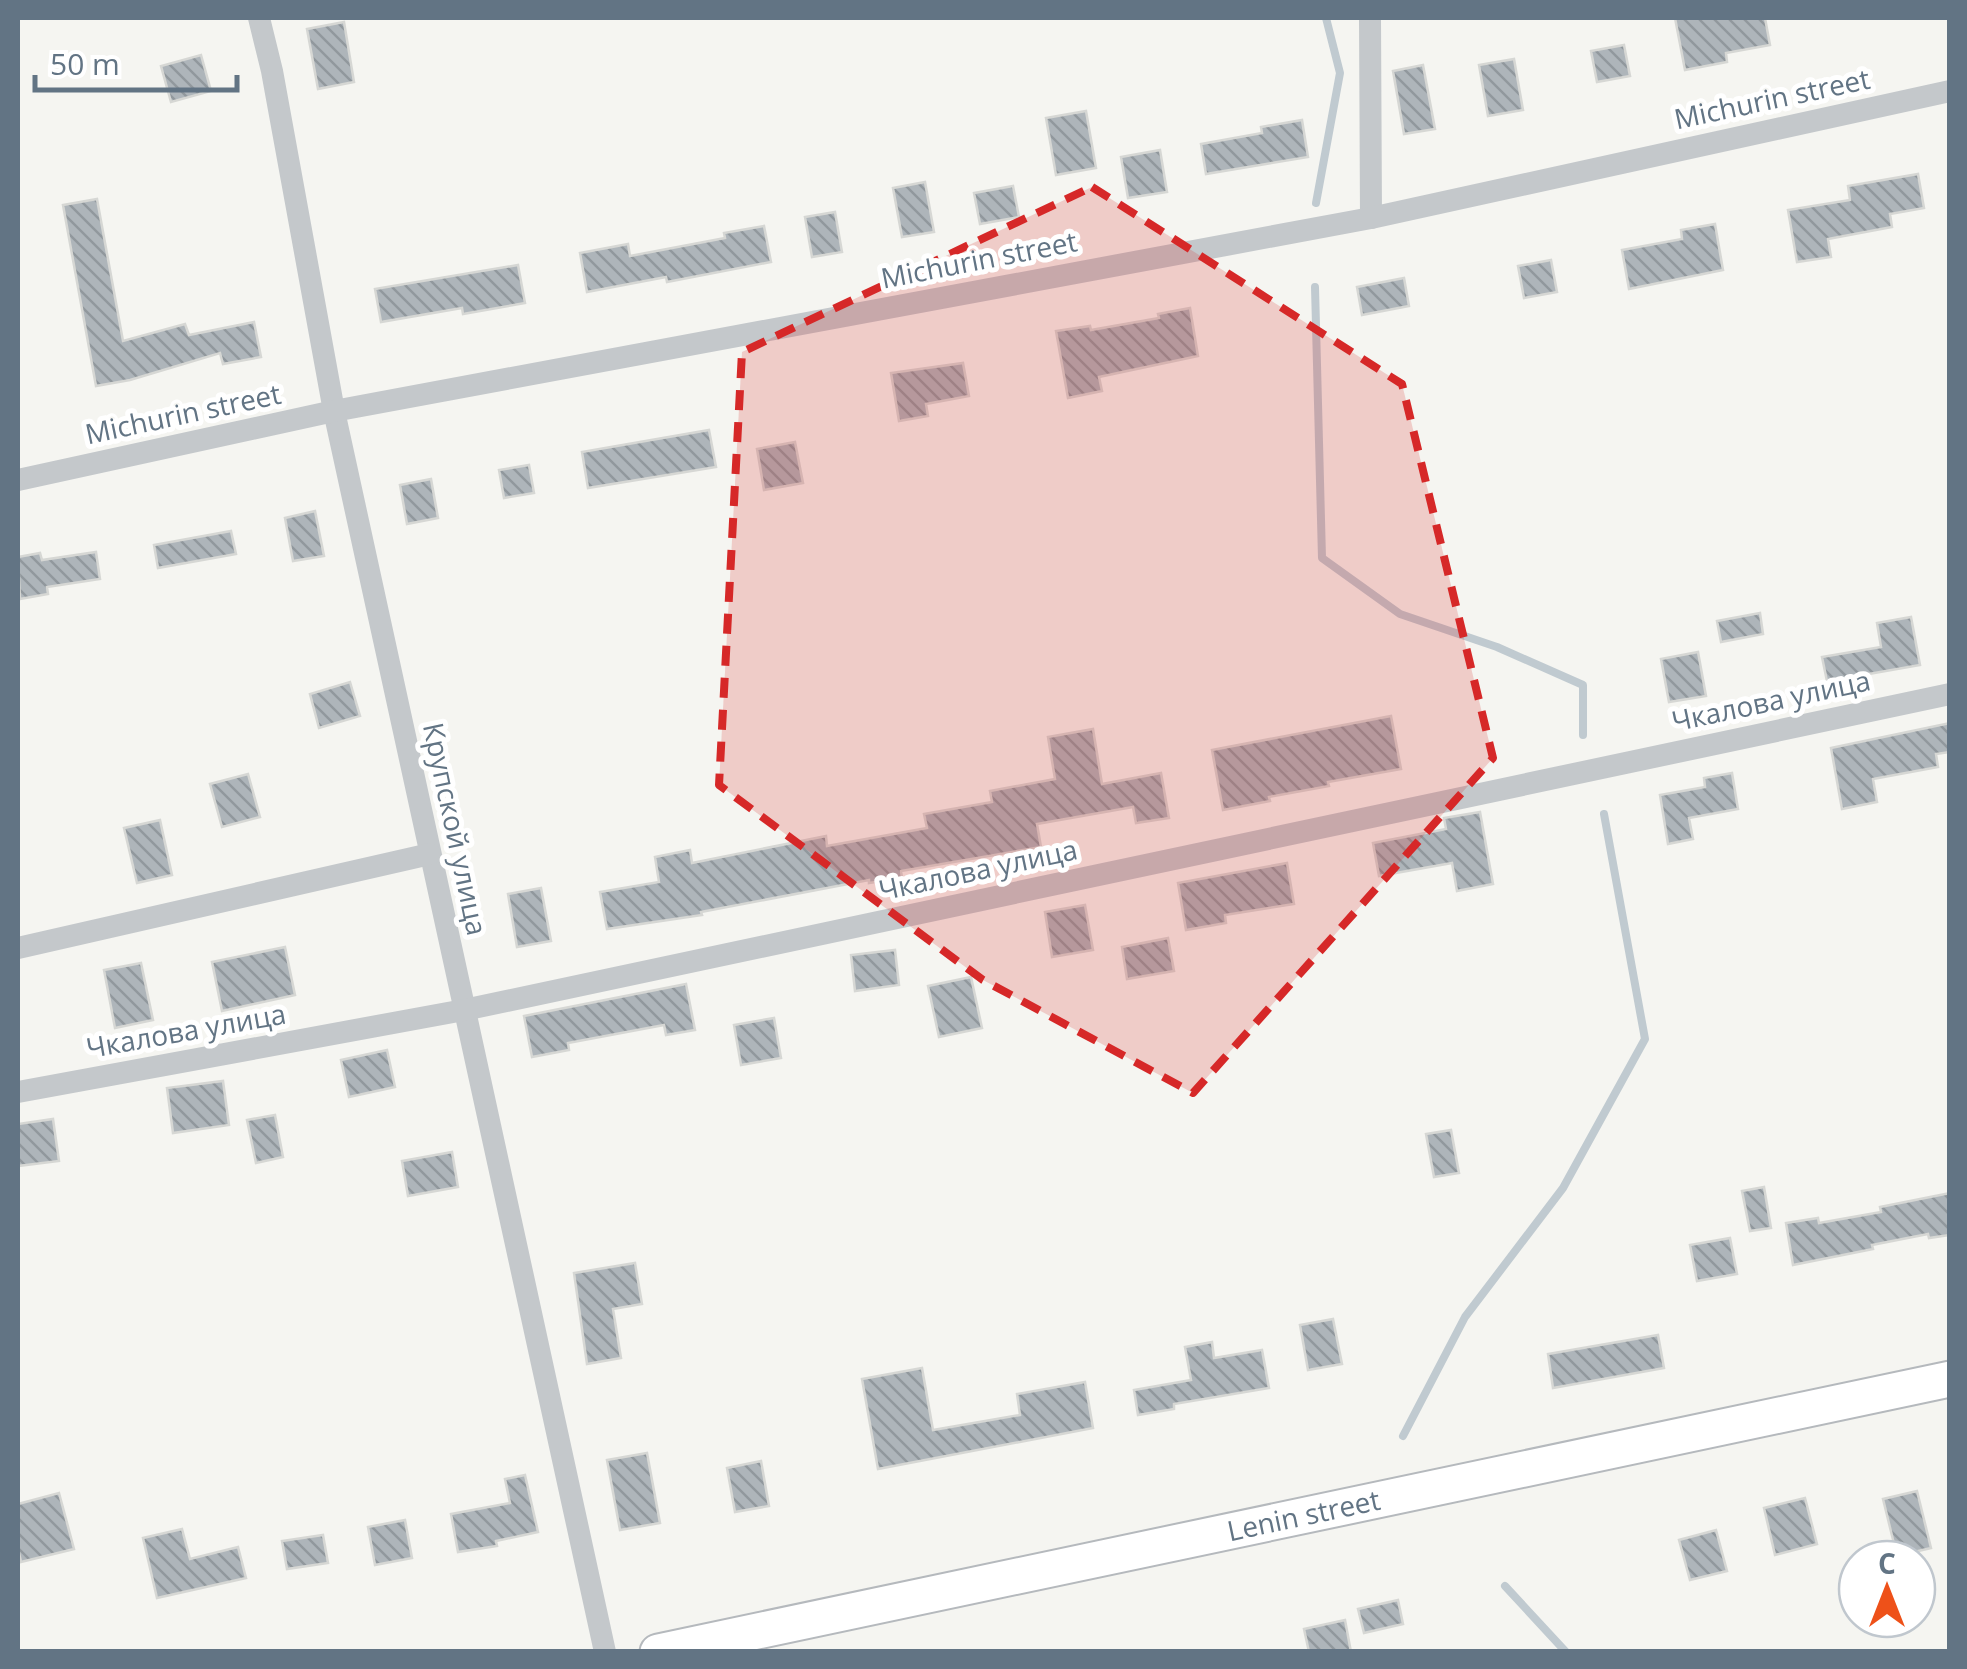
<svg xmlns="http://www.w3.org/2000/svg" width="1967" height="1669" font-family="'Open Sans',sans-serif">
<defs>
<pattern id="building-back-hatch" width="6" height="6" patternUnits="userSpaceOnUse" patternTransform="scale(2.5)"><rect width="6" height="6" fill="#aeb5ba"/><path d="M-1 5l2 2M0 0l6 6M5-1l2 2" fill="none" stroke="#91989d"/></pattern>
</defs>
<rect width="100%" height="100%" fill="#f5f5f1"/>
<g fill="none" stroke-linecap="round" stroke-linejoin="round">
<g stroke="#c0cad0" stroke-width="8">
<path d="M1316 203 1340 73 1326 18"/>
<path d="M1315 287 1322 558 1400 614 1497 647 1583 685V735"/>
<path d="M1403 1436 1465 1317 1563 1188 1645 1039 1604 814"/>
<path d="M1505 1586 1566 1652"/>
</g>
</g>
<g fill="url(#building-back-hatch)" stroke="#d6d7d4" stroke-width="2.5">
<path d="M1675 18H1765L1770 45 1726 53 1727 62 1685 70Z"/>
<path d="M344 22 354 82 318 89 307 29Z"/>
<path d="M1624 45 1630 76 1597 82 1591 51Z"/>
<path d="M201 55 211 91 171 102 161 66Z"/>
<path d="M1514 59 1523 110 1488 116 1479 65Z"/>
<path d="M1423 65 1435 129 1404 134 1393 71Z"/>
<path d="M1086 111 1096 168 1056 175 1046 118Z"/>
<path d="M1302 120 1308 157 1206 174 1201 144 1262 133 1261 127Z"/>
<path d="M1160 150 1167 192 1128 198 1121 157Z"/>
<path d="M1918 174 1924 208 1890 214 1892 227 1828 239 1831 257 1797 262 1788 210 1850 200 1848 186Z"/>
<path d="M925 182 934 232 902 237 893 188Z"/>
<path d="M1013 186 1019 217 980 224 974 193Z"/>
<path d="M97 199 123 341 185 324 189 335 254 322 261 357 223 364 220 353 130 380 96 386 63 205Z"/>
<path d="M835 212 842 252 812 257 805 217Z"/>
<path d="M1715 224 1723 270 1629 289 1622 250 1682 239 1681 230Z"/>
<path d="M764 226 771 262 667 282 666 277 587 292 580 253 628 244 630 256 725 238 724 233Z"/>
<path d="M1551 260 1557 292 1524 298 1518 266Z"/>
<path d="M518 265 525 303 463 314 462 308 381 322 375 289Z"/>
<path d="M1404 278 1409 306 1362 315 1357 287Z"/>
<path d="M1190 308 1198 356 1099 377 1102 391 1068 398 1056 331 1090 326 1091 330 1159 318 1158 314Z"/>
<path d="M963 363 969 396 926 404 928 416 899 421 891 373Z"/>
<path d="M709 430 716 467 588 488 582 452Z"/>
<path d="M795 442 803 483 764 490 757 449Z"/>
<path d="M529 465 534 493 504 498 499 470Z"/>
<path d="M431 479 438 518 407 524 400 485Z"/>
<path d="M315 511 324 556 293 561 285 518Z"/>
<path d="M231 531 236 554 158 568 154 545Z"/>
<path d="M96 552 100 579 47 587 48 594 20 599 18 557 40 553 42 560Z"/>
<path d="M1760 613 1763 634 1721 642 1717 621Z"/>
<path d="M1911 617 1920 665 1863 675 1864 680 1828 686 1822 657 1881 647 1877 623Z"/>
<path d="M1698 652 1706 696 1669 702 1661 659Z"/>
<path d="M350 682 360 716 319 728 310 694Z"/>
<path d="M1391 716 1401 769 1328 782 1329 786 1269 797 1270 801 1223 810 1212 750Z"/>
<path d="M1950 723V752L1936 754 1938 767 1873 779 1877 802 1842 809 1831 748Z"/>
<path d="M1093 729 1102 784 1161 773 1169 818 1136 823 1133 807 1037 824 1041 847 901 871 902 878 869 883V880L701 912 702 915 607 929 600 892 659 882 655 857 690 850 692 863 826 836 827 846 927 828 924 814 992 802 990 791 1055 779 1048 737Z"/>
<path d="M1732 773 1738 809 1689 818 1693 839 1668 844 1660 795 1705 787 1704 778Z"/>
<path d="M248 774 260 817 222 827 210 784Z"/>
<path d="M1480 812 1493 884 1457 891 1452 863 1379 876 1373 843 1446 829 1444 818Z"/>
<path d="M160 820 172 875 137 883 124 828Z"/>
<path d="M1287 863 1294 904 1225 915 1226 923 1186 930 1178 883Z"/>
<path d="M541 888 551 941 517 947 508 894Z"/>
<path d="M1085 905 1093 950 1052 957 1045 912Z"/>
<path d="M1168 938 1174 971 1127 979 1122 947Z"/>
<path d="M285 947 295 995 222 1011 212 962Z"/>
<path d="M895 950 899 985 855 991 851 955Z"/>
<path d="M141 963 153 1020 115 1028 104 970Z"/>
<path d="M971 977 982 1028 939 1037 928 986Z"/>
<path d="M686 984 695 1030 666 1035 664 1025 568 1043 569 1050 532 1057 524 1016Z"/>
<path d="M774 1018 781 1058 741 1065 734 1025Z"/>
<path d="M387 1050 395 1087 349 1097 341 1060Z"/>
<path d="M223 1081 229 1125 173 1133 167 1088Z"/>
<path d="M275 1115 283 1157 256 1163 247 1120Z"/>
<path d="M53 1119 59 1161 18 1166V1124Z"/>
<path d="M1451 1130 1459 1173 1434 1177 1426 1134Z"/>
<path d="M452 1152 458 1187 408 1196 402 1161Z"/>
<path d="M1764 1187 1771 1228 1750 1231 1742 1191Z"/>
<path d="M1950 1193V1235L1929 1238 1928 1234 1872 1245 1873 1249 1793 1265 1786 1223 1818 1218 1819 1223 1881 1212 1880 1207Z"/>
<path d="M1730 1238 1737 1274 1697 1281 1690 1245Z"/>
<path d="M635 1263 642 1304 613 1309 621 1358 587 1364 574 1273Z"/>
<path d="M1333 1319 1342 1364 1308 1370 1300 1325Z"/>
<path d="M1658 1335 1664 1368 1553 1388 1548 1354Z"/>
<path d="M1212 1342 1214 1358 1262 1350 1269 1388 1174 1404V1409L1138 1415 1134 1390 1191 1380 1185 1347Z"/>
<path d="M922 1368 933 1430 1020 1415 1017 1394 1085 1382 1093 1428 878 1469 862 1379Z"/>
<path d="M647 1453 660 1523 620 1530 607 1460Z"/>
<path d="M761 1461 769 1506 735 1512 727 1468Z"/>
<path d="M525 1475 538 1532 496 1541 497 1546 458 1552 451 1514 510 1503 505 1479Z"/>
<path d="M1917 1491 1931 1548 1897 1556 1883 1499Z"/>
<path d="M59 1493 74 1549 21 1562 18 1548V1504Z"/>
<path d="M1805 1498 1817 1544 1775 1555 1764 1508Z"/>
<path d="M405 1520 412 1558 375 1565 368 1527Z"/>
<path d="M182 1529 190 1559 238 1547 246 1578 157 1598 143 1538Z"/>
<path d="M1716 1530 1727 1571 1690 1580 1679 1540Z"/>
<path d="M323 1535 328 1563 287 1569 282 1541Z"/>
<path d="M1398 1600 1403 1624 1364 1633 1358 1609Z"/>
<path d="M1345 1620 1351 1652H1309L1304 1629Z"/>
</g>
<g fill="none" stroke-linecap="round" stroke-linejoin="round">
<g stroke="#b5b9bd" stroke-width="39">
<g id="primary">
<path id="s1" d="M658 1652 1950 1379"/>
</g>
</g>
<g stroke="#c4c8cb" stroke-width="22">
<path d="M259 18 272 71 334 411 605 1652"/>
<path d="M1370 18 1371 218"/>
<path d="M18 480 334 411 1371 218 1950 91"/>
<path d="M18 948 430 854"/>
<path d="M18 1092 464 1010 1950 694"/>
</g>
<use href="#primary" stroke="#fff" stroke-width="35"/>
</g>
<path fill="#d62828" fill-opacity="0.2" stroke="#d62828" stroke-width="8" stroke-dasharray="20 12" stroke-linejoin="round" d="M1092 187 1402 384 1493 758 1193 1093 983 980 719 785 742 352Z"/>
<g text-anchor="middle" stroke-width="10" stroke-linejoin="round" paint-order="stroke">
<g font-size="28" fill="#627484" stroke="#fff">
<text transform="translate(1772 99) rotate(-12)" y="10">Michurin street</text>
<text transform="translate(979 260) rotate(-11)" y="10">Michurin street</text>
<text transform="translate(183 414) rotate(-12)" y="10">Michurin street</text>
<text transform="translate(1771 701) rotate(-12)" y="10">Чкалова улица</text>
<text transform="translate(455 829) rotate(78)" y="10">Крупской улица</text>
<text transform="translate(978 870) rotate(-12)" y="10">Чкалова улица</text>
<text transform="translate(186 1031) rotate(-10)" y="10">Чкалова улица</text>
<text dy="10" stroke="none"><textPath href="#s1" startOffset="660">Lenin street</textPath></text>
</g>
</g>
<rect width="1967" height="1669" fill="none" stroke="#627484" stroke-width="40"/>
<g transform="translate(1887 1589)"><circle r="48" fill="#ffffff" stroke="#c0c7ce" stroke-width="2.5"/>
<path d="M0-8L18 38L0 25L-18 38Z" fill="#ee5119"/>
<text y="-15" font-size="28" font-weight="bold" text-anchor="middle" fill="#627484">С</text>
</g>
<path d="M35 75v15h202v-15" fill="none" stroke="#627484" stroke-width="5"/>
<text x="50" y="75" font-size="30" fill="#627484" stroke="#ffffff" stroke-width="8" paint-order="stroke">50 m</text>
</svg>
